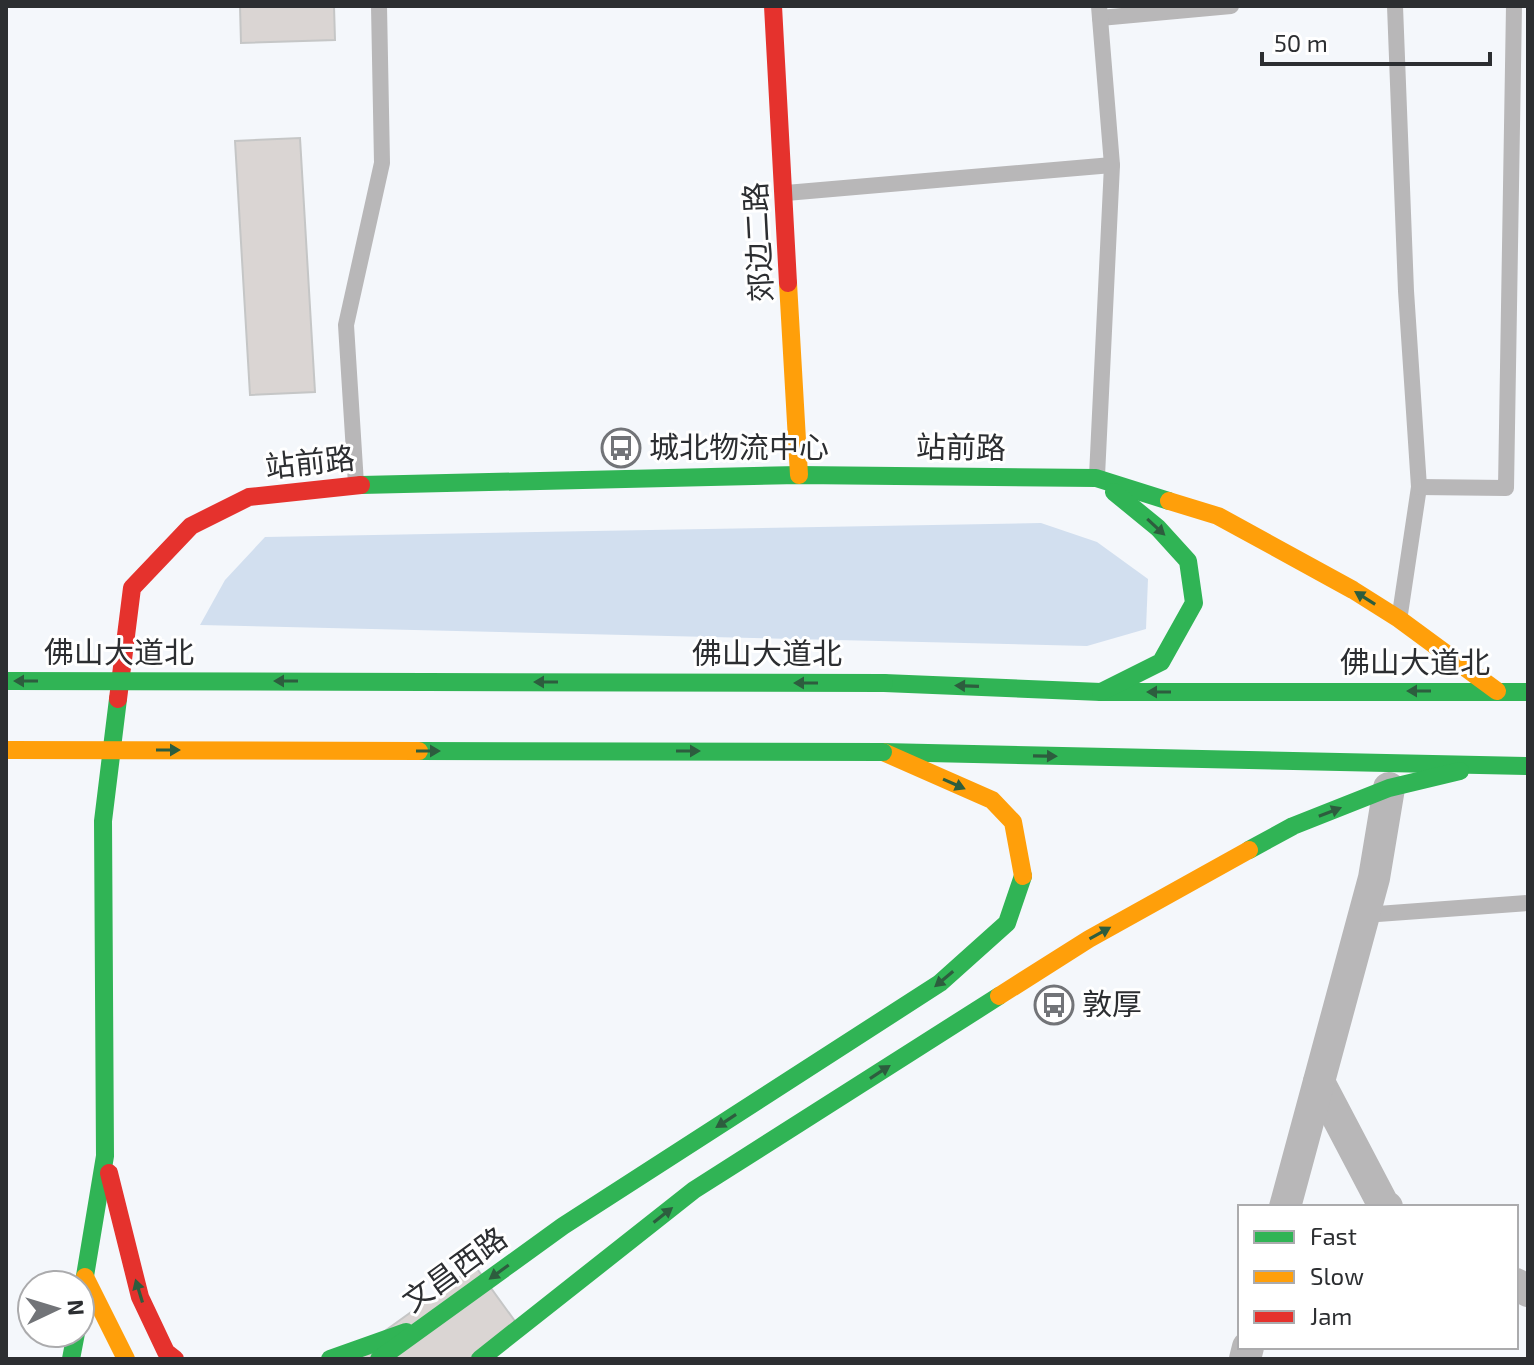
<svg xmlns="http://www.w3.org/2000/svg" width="1534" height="1365" font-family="'Exo 2','Noto Sans SC',sans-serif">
<rect width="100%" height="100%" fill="#f4f7fb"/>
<path fill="#d2dfef" d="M1041 523 1097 542 1148 579 1146 629 1087 646 200 625 225 580 265 537Z"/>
<g fill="#dad5d3" stroke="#c5c6c6" stroke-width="2">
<path d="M240 6H334L335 40 241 43Z"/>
<path d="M300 138 315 392 250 395 235 141Z"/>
<path d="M475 1266 517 1324 469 1359H346Z"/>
</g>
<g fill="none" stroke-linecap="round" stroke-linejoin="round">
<g stroke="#b8b7b8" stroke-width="16">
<path d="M1395 6 1406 291 1419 487 1400 614"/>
<path d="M1100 18 1231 6"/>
<path d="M786 193 1112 165"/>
<path d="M1097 476 1112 165 1099 6"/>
<path d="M356 484 346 325 382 163 379 6"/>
<path d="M1419 487 1506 488 1514 6"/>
<path d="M1364 915 1528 903"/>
</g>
<g stroke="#b8b7b8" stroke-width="32">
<path d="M1319 1082 1383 1204 1387 1207"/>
<path d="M1285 1207 1374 878 1389 788"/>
<path d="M1516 1284 1528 1291"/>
<path d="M1245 1359 1248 1347"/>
</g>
<g stroke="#30b455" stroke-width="18">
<path d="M361 485 799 475 1096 478 1169 501"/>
<path d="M884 683 1101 692H1528"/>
<path d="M1101 692 1161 662 1194 603 1188 561 1158 528 1114 492"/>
<path d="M883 752 1528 766"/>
<path d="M1249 850 1293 826 1389 788 1460 771"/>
<path d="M80 1306 105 1156 103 821 118 699"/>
<path d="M71 1359 76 1333"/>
<path d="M330 1359 406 1332"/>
<path d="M379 1359 563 1226 940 983 1007 923 1023 876"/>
<path d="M480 1359 694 1190 999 996"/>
</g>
<g stroke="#ff9f0a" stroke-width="18">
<path d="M788 283 799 475"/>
<path d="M1169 501 1218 516 1353 590 1399 619 1497 691"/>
<path d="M883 752 992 800 1013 822 1023 876"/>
<path d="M999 996 1089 939 1249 850"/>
<path d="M85 1277 126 1359"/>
</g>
<g stroke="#e5322d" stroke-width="18">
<path d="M773 6 788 283"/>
<path d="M118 699 132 588 191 526 249 497 361 485"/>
<path d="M109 1173 140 1297 166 1352 175 1359"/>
</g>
<g stroke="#30b455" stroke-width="18">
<path d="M6 681 884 683"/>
<path d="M419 751 883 752"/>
</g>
<path stroke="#ff9f0a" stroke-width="18" d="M6 750 419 751"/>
</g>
<defs><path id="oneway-solid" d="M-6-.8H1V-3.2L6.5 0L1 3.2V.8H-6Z" transform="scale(2)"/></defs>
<g fill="#2d5d3e">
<use href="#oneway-solid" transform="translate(1156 527) rotate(43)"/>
<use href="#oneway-solid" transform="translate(1365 598) rotate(-148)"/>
<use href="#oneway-solid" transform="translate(26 681) rotate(-180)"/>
<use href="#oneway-solid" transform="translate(286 681) rotate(-180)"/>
<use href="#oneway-solid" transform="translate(546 682) rotate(-180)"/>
<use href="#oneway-solid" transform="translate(806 683) rotate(-180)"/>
<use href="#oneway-solid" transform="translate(967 686) rotate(-178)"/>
<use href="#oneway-solid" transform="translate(1419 691) rotate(180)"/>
<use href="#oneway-solid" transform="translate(1159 692) rotate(180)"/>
<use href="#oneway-solid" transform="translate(168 750)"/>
<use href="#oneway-solid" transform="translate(428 751)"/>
<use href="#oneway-solid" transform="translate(688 751)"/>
<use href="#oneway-solid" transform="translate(1045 756) rotate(1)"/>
<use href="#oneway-solid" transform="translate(954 784) rotate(24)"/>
<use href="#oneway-solid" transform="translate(1330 812) rotate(-21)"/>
<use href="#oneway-solid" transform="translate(1100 933) rotate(-29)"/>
<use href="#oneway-solid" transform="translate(944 979) rotate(140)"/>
<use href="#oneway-solid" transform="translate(880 1072) rotate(-33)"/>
<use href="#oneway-solid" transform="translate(726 1121) rotate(147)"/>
<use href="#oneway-solid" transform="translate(663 1215) rotate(-38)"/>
<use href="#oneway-solid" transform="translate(499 1272) rotate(144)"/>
<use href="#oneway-solid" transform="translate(139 1291) rotate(-107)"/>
</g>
<defs>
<g id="bus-ring" transform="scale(2)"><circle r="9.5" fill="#fff" stroke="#727478" stroke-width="1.5"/><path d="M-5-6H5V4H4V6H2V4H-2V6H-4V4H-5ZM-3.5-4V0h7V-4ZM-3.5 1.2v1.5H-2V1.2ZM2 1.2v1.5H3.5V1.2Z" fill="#727478"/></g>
</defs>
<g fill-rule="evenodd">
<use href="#bus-ring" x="621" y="448"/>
<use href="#bus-ring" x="1054" y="1005"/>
</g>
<g text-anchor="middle" stroke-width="6" stroke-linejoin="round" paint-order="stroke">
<g font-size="30" fill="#2c2e31" stroke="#fff">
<text transform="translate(759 242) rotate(-93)" y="10">郊边二路</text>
<text transform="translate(961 448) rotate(1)" y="10">站前路</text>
<text transform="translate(310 463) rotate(-6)" y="10">站前路</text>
<text x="119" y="663">佛山大道北</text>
<text x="767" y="664">佛山大道北</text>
<text x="1415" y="673">佛山大道北</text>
<text transform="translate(455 1270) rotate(-36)" y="10">文昌西路</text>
</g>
<g font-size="30" fill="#2c2e31" stroke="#fff" text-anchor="start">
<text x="649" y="458">城北物流中心</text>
<text x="1082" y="1015">敦厚</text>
</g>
</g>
<rect width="1534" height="1365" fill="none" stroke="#2c2e31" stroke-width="16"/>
<rect x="1238" y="1205" width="280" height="144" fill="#ffffff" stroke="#ababad" stroke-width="2"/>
<rect x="1254" y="1231" width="40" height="12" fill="#30b455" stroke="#ababad" stroke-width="2"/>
<text x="1310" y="1245" font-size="24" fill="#2c2e31">Fast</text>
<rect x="1254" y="1271" width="40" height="12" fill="#ff9f0a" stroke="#ababad" stroke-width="2"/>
<text x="1310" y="1285" font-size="24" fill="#2c2e31">Slow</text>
<rect x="1254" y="1311" width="40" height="12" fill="#e5322d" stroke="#ababad" stroke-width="2"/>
<text x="1310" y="1325" font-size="24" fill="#2c2e31">Jam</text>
<g transform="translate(56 1309) rotate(86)"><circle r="38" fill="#ffffff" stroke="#ababad" stroke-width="2"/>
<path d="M0-6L14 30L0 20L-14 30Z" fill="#727478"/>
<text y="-12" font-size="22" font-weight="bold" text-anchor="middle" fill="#2c2e31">N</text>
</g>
<path d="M1262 52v12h228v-12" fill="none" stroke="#2c2e31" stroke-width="4"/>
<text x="1274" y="52" font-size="24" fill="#2c2e31" stroke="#ffffff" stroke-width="6" paint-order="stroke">50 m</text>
</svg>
